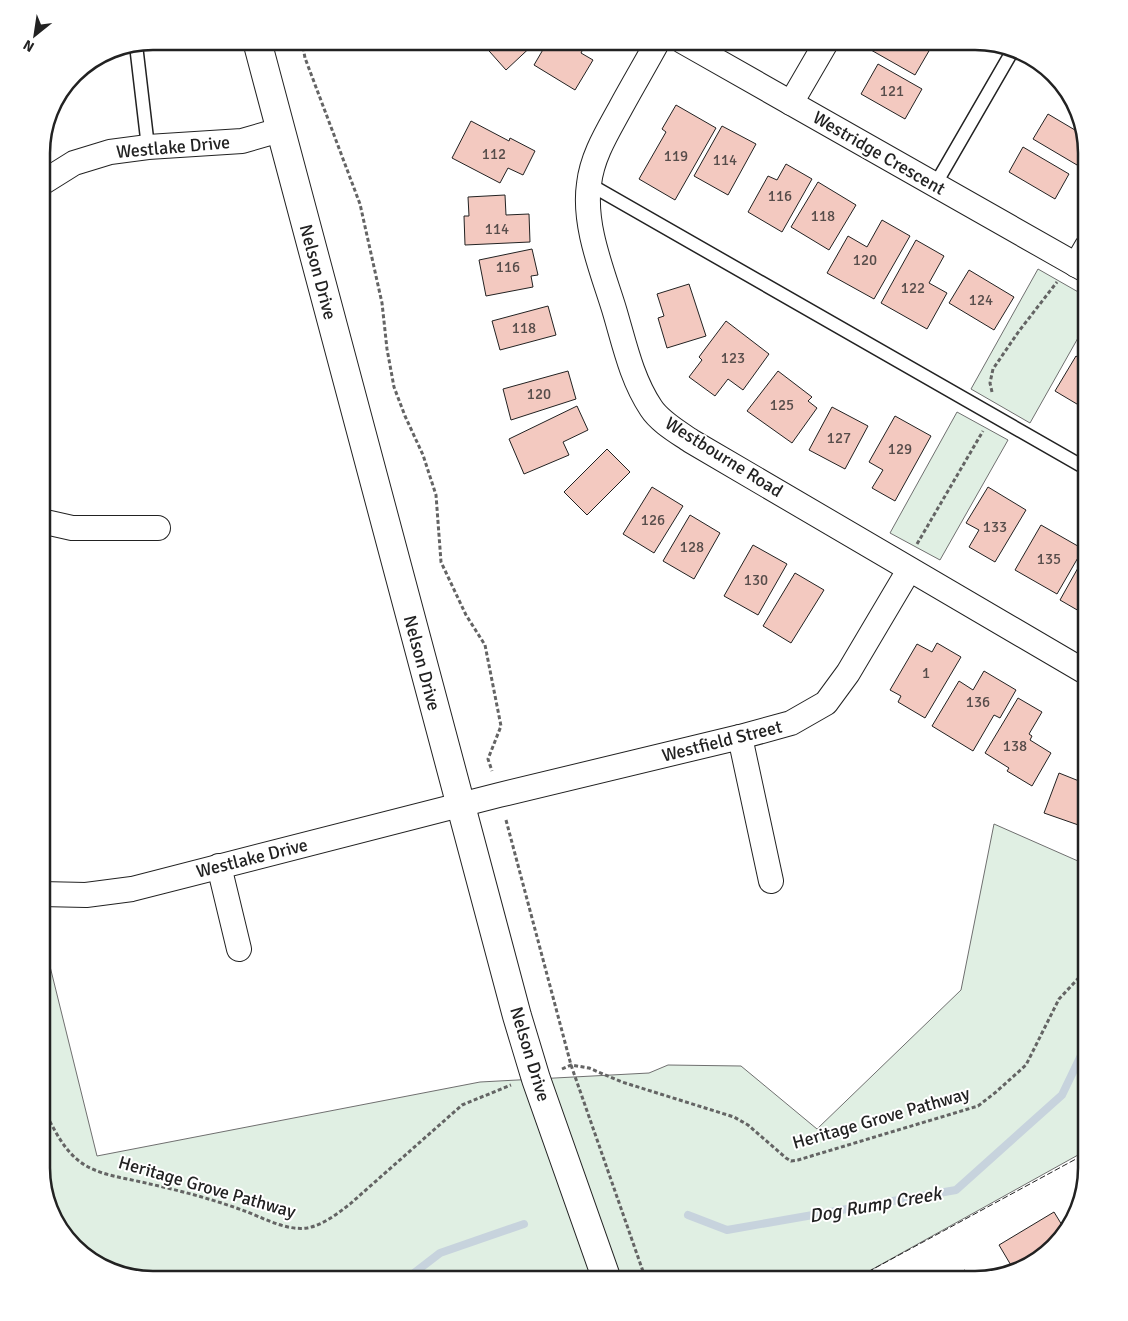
<svg xmlns="http://www.w3.org/2000/svg" width="1128" height="1321" font-family="Signika,sans-serif">
<rect width="100%" height="100%" fill="#fff"/>
<g fill="#e0efe3" stroke="#6f6f6f">
<path d="M1038 269 1087 297V322L1030 423 971 389Z"/>
<path d="M957 412 1008 440 940 560 890 533Z"/>
<path d="M994 824 1087 865V1150L853 1280H153L103 1268 64 1236 41 1168V930L97 1156 480 1082 649 1073 668 1065 741 1066 817 1129 961 990Z"/>
</g>
<g fill="none" stroke-linecap="round" stroke-linejoin="round">
<g stroke="#c7d3dd" stroke-width="8">
<path d="M688 1215 727 1230 956 1190 1062 1095 1087 1043"/>
<path d="M405 1280 440 1253 524 1224"/>
</g>
</g>
<g fill="#f3c9c0" stroke="#222">
<path d="M484 41H537L506 70 482 43Z"/>
<path d="M548 41H570L583 49 581 53 593 60 575 90 534 65Z"/>
<path d="M876 41H929L933 44 915 75 871 50Z"/>
<path d="M878 64 922 89 905 119 861 94Z"/>
<path d="M676 105 716 128 675 200 639 179 666 132 662 129Z"/>
<path d="M1048 114 1080 133 1086 149 1077 165 1033 139Z"/>
<path d="M471 121 509 141 510 138 535 151 523 175 508 168 500 183 452 158Z"/>
<path d="M722 126 756 144 728 195 694 176Z"/>
<path d="M1023 147 1069 174 1055 199 1009 172Z"/>
<path d="M786 164 812 179 782 232 748 212 768 176 777 180Z"/>
<path d="M818 182 856 205 829 250 791 227Z"/>
<path d="M505 195 506 215 529 214 530 242 465 245 464 216H469L468 197Z"/>
<path d="M882 220 910 236 874 299 827 273 848 236 867 247Z"/>
<path d="M916 240 944 256 929 283 947 293 927 329 881 303Z"/>
<path d="M532 249 538 275 531 276 533 287 486 296 479 260Z"/>
<path d="M969 270 1014 297 994 330 949 303Z"/>
<path d="M689 284 706 336 667 348 658 318 664 316 657 294Z"/>
<path d="M548 306 556 335 500 350 492 321Z"/>
<path d="M726 321 769 354 743 390 728 379 715 396 689 377 702 360 699 357Z"/>
<path d="M1076 356 1087 363V410L1055 391Z"/>
<path d="M568 371 576 399 511 420 503 389Z"/>
<path d="M778 371 812 397 808 401 817 408 792 443 747 411Z"/>
<path d="M577 406 588 430 563 442 569 455 524 474 509 439Z"/>
<path d="M832 407 868 426 845 469 809 450Z"/>
<path d="M895 416 931 436 895 501 872 488 883 470 869 462Z"/>
<path d="M607 449 630 472 587 515 564 492Z"/>
<path d="M652 487 683 506 654 553 623 534Z"/>
<path d="M988 487 1026 510 995 562 969 547 979 530 966 523Z"/>
<path d="M690 515 720 533 694 579 663 561Z"/>
<path d="M1041 525 1083 549 1057 594 1015 570Z"/>
<path d="M753 545 787 564 758 615 724 596Z"/>
<path d="M1083 559 1087 561V606L1083 604 1079 611 1060 600Z"/>
<path d="M795 573 824 590 791 643 763 626Z"/>
<path d="M937 643 961 657 925 718 898 702 901 696 890 690 917 644 932 652Z"/>
<path d="M984 671 1016 690 1000 718 994 715 973 751 932 726 959 681 973 690Z"/>
<path d="M1018 698 1042 712 1029 734 1032 736 1030 740 1051 753 1032 786 1007 771 1009 768 985 753Z"/>
<path d="M1059 773 1079 781 1081 776 1087 778V828L1044 813Z"/>
<path d="M1054 1212 1065 1230 1043 1257 1012 1267 999 1245Z"/>
<path d="M964 1270 983 1277 975 1280H960Z"/>
</g>
<g fill="none" stroke-linecap="round" stroke-linejoin="round">
<g stroke="#222" stroke-width="15">
<g id="service">
<path d="M136 45 148 147"/>
<path d="M589 184 1087 469"/>
<path d="M935 185 1013 50"/>
</g>
</g>
<g stroke="#222" stroke-width="26">
<g id="minor">
<path d="M658 41C646 63 633 85 621 107 608 131 592 156 589 184 583 225 602 270 614 309 624 342 631 378 651 408 660 422 678 432 691 441L1087 673"/>
<path d="M682 41 1087 271"/>
<path d="M791 103 827 41"/>
<path d="M42 183 74 163 110 152 148 147 242 141 280 130"/>
<path d="M1076 265 1087 246"/>
<path d="M41 521 72 528H158"/>
<path d="M740 737 771 881"/>
<path d="M219 866 239 949"/>
<path d="M41 894 86 895 132 889 499 795 740 737 791 723 826 703 848 673 909 570"/>
</g>
</g>
<g stroke="#222" stroke-width="30">
<path id="tertiary" d="M257 41 517 1016 536 1079 607 1280"/>
</g>
<g stroke="#646464" stroke-width="3" stroke-dasharray="4 2.5" stroke-linecap="butt">
<path d="M302 41 305 58 360 204 382 303 387 349 394 387 405 416 423 455 436 495 441 562 466 615 485 645 501 726 488 759 492 771"/>
<path d="M992 392 990 383 993 369 1019 331 1057 282"/>
<path d="M917 544 983 431"/>
<path d="M506 820 571 1065 646 1280"/>
<path d="M562 1069 571 1065 589 1068 622 1082 734 1117 748 1125 786 1158 791 1161 798 1160 978 1106 996 1092 1026 1065 1059 999 1087 969"/>
<path d="M41 1104C51 1123 61 1147 79 1161 98 1176 127 1178 150 1184 181 1191 212 1199 242 1210 262 1217 285 1231 307 1228 323 1225 337 1214 350 1204L462 1105 511 1085"/>
</g>
<use href="#service" stroke="#fff" stroke-width="12"/>
<use href="#minor" stroke="#fff" stroke-width="24"/>
<use href="#tertiary" stroke="#fff" stroke-width="28"/>
<path stroke="#222" stroke-width="1" stroke-dasharray="6 2.5" stroke-linecap="butt" d="M853 1280 1087 1153"/>
</g>
<g text-anchor="middle" stroke-width="4" stroke-linejoin="round" paint-order="stroke">
<g font-size="15" fill="#564c4a">
<text x="892" y="96">121</text>
<text x="494" y="159">112</text>
<text x="676" y="161">119</text>
<text x="725" y="165">114</text>
<text x="780" y="201">116</text>
<text x="823" y="221">118</text>
<text x="497" y="234">114</text>
<text x="865" y="265">120</text>
<text x="508" y="272">116</text>
<text x="913" y="293">122</text>
<text x="981" y="305">124</text>
<text x="524" y="333">118</text>
<text x="733" y="363">123</text>
<text x="539" y="399">120</text>
<text x="782" y="410">125</text>
<text x="839" y="443">127</text>
<text x="900" y="454">129</text>
<text x="653" y="525">126</text>
<text x="995" y="532">133</text>
<text x="692" y="552">128</text>
<text x="1049" y="564">135</text>
<text x="756" y="585">130</text>
<text x="926" y="678">1</text>
<text x="978" y="707">136</text>
<text x="1015" y="751">138</text>
</g>
<g font-size="18" fill="#222" stroke="#fff">
<text transform="translate(173 147) rotate(-5)" y="6">Westlake Drive</text>
<text transform="translate(879 153) rotate(30)" y="6">Westridge Crescent</text>
<text transform="translate(318 272) rotate(75)" y="6">Nelson Drive</text>
<text transform="translate(724 457) rotate(32)" y="6">Westbourne Road</text>
<text transform="translate(422 663) rotate(75)" y="6">Nelson Drive</text>
<text transform="translate(722 741) rotate(-14)" y="6">Westfield Street</text>
<text transform="translate(252 858) rotate(-14)" y="6">Westlake Drive</text>
<text transform="translate(530 1054) rotate(73)" y="6">Nelson Drive</text>
<text transform="translate(881 1118) rotate(-16)" y="6">Heritage Grove Pathway</text>
<text transform="translate(207 1187) rotate(16)" y="6">Heritage Grove Pathway</text>
</g>
<g font-size="19" font-style="italic" fill="#222" stroke="#fff">
<text transform="translate(875 1204) rotate(-10)" y="7">Dog Rump Creek</text>
</g>
</g>
<path d="M0 0H1128V1321H0ZM153 50H975A103 103 0 0 1 1078 153V1168A103 103 0 0 1 975 1271H153A103 103 0 0 1 50 1168V153A103 103 0 0 1 153 50Z" fill="#fff" fill-rule="evenodd"/>
<path fill="none" stroke="#222" stroke-width="2.5" d="M153 50H975A103 103 0 0 1 1078 153V1168A103 103 0 0 1 975 1271H153A103 103 0 0 1 50 1168V153A103 103 0 0 1 153 50Z"/>
<g transform="translate(35 35) rotate(210)" stroke="#ffffff" stroke-width="4" paint-order="stroke">
<path d="M0-4L9 19L0 12L-9 19Z" fill="#222222"/>
<text y="-8" font-size="14" font-weight="bold" text-anchor="middle" fill="#222222">N</text>
</g>
</svg>
